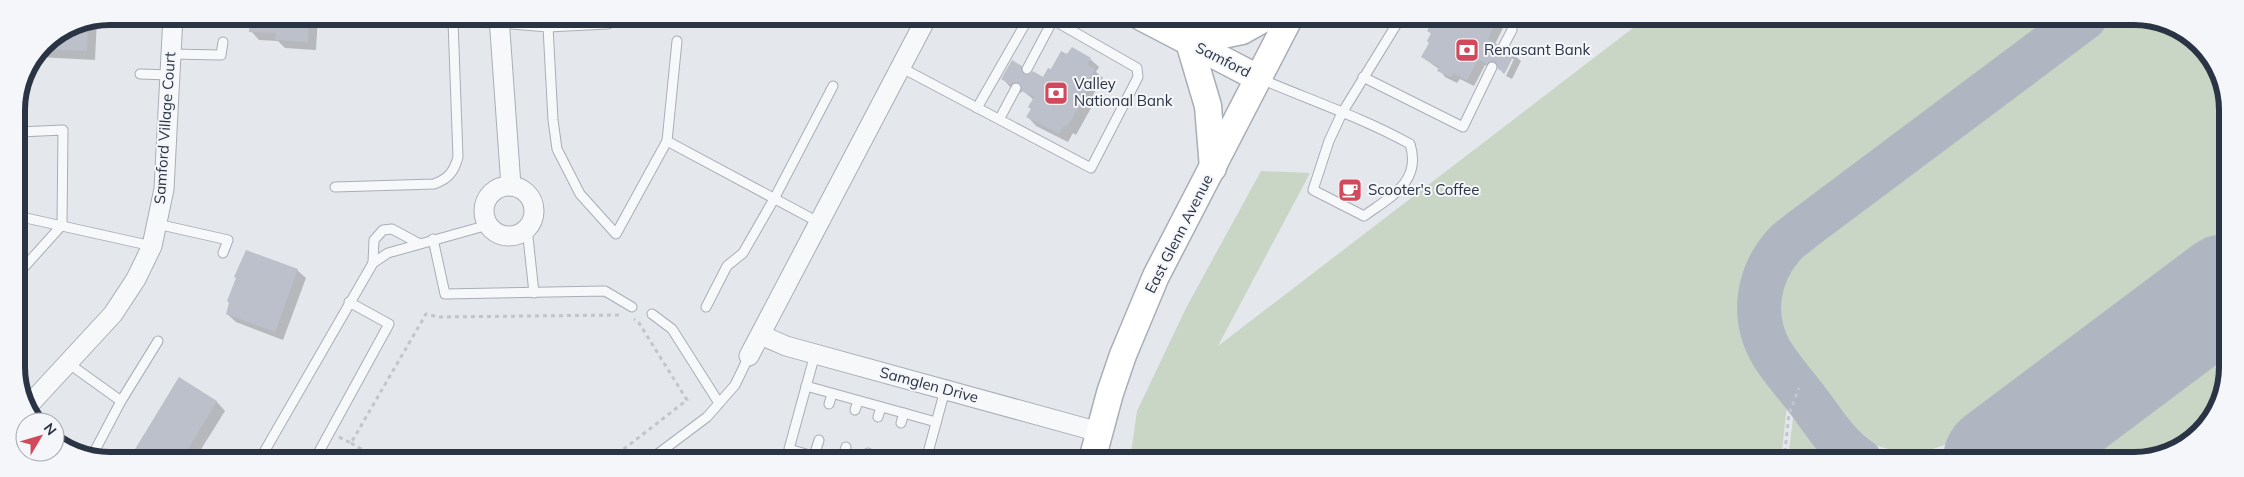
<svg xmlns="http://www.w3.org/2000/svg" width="2244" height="477" font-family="Mulish,sans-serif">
<rect width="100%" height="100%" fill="#e4e7ec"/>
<g fill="#c9d6c5">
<path d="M1646 18H2062L1791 221C1781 230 1769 239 1762 251 1744 278 1739 320 1754 349 1763 366 1777 381 1788 396L1781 460H1130L1137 411 1186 308 1261 171 1310 173 1218 346Z"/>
<path d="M2105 18H2152L2200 44 2226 92V239L1958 440 1930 450 1901 452 1873 445 1846 430 1785 348 1775 324 1774 297 1782 271 1798 250Z"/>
<path d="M2226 331V385L2195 438 2139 461 2054 460Z"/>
<path d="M1801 412 1837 460H1788L1793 418Z"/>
</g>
<g fill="#0003">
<path d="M251 16H318L316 50 285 48 278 41 259 40 251 31Z"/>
<path d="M97 19 95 60 38 57 44 44 75 23Z"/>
<path d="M1498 19 1504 26 1495 44 1504 54 1509 51 1521 61 1512 79 1506 76 1514 59H1511L1504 74 1498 67 1494 70 1485 65 1474 86 1460 79 1457 83 1445 77 1439 69 1422 57 1430 43 1432 34 1428 31Z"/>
<path d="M1068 56 1090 59 1099 67 1096 72 1103 78 1093 95 1096 99 1076 135 1073 133 1068 142 1036 126 1028 117 1032 109 1034 100 1023 91 1020 93 1011 88 1003 79 1021 67 1030 76 1044 79Z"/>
<path d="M297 270 306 278 283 340 236 322 227 314Z"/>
<path d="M180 379 217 402 225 411 195 459H133L131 457Z"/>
</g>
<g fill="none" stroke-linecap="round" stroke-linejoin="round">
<path stroke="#b0b6c1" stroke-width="44" d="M1860 460C1838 446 1824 422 1808 401 1796 385 1781 369 1771 352 1751 317 1757 276 1783 246 1788 240 1797 234 1803 229L2085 18"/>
<path stroke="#b0b6c1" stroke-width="110" d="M1998 460 2226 289"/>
</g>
<g fill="#bbc0ca">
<path d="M250 16H309L308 42 275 40 276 33 249 32Z"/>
<path d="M1434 17H1499L1488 39 1497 44 1498 50 1501 53 1506 52 1509 50 1515 53 1505 73 1498 69 1495 62 1491 61 1487 64 1478 60 1467 80 1453 73 1451 77 1437 71 1439 67 1421 57 1429 43 1427 41 1431 33 1427 31Z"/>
<path d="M88 21 87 51 42 49 44 44 75 23Z"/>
<path d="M1072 47 1091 58 1087 65 1095 69 1085 87 1089 89 1067 127 1064 126 1059 134 1026 117 1031 109 1028 107 1034 97 1022 91 1019 83 1015 82 1011 85 1001 79 1012 60 1022 66 1021 70 1024 74H1030L1033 71 1043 77 1048 68 1051 69 1061 51 1067 54Z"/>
<path d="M246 250 298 269 275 332 226 314 229 303 227 301 236 278 234 277Z"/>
<path d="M179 377 217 401 182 459H129Z"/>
</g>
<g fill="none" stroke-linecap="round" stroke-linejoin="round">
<g stroke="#a9aeb7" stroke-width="11">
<g id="lane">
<path d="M371 16V19L500 23 548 27 608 24 609 17"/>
<path d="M548 27 553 120 557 149 580 194 616 234 667 141"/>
<path d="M677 41 667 141 820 223"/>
<path d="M1503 47 1512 30V17"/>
<path d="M171 54 221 55 223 42"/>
<path d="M902 68 1091 168 1138 77 1137 68 1048 17"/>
<path d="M1027 69 1053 20"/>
<path d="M140 74 170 75"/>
<path d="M1363 77 1463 127 1492 67"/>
<path d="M1261 79C1310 100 1363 118 1410 144 1422 182 1390 197 1364 216L1313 190 1329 141 1342 113 1401 17"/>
<path d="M977 108 1029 17"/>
<path d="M1000 118 1016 88"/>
<path d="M17 181 19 132 63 130 62 225 17 275"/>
<path d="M335 187 434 184C448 179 454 172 458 157L453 21"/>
<path d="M17 216 152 246"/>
<path d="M157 224 228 240 223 253"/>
<path d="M527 228 534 293"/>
<path d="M433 239 445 294 605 291 632 307"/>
<path d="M373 263 374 240 383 230 392 229 418 243"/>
<path d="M706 307 727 266 743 253 774 199 833 86"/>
<path d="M652 314 672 329 719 403"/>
<path d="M815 354 789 449 826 460"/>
<path d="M68 363 121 401 158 341"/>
<path d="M806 386 936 422"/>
<path d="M829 404 832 394"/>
<path d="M855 410 858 401"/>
<path d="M878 417 881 407"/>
<path d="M901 423 904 413"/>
<path d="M814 456 819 440"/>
<path d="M91 458 121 401"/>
<path d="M260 459 373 263 388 253 488 225"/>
<path d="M315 459 389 324 349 302"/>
<path d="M651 459 707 417 735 385 749 356"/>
<path d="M842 460 846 447"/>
<path d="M866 460 868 453"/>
<path d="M891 460V459"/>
<path d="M926 460 945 390"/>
</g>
</g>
<g stroke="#a9aeb7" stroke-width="21">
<g id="street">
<path d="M499 17 511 186"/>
<circle cx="509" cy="211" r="25"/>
<path d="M761 335 786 346 1099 432"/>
<path d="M749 356 927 17"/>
<path d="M29 405 113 314 136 279 152 246 164 189 173 16"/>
</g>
</g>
<g stroke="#a9aeb7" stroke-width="29">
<g id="secondary">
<path d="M1141 17 1258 78"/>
<path d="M1189 42 1208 106 1213 168"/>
<path d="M1189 42 1242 31 1267 17"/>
<path d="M1092 460 1110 393 1123 355 1156 276 1290 17"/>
</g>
</g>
<g stroke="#c2c5cb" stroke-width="3" stroke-dasharray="4 4" stroke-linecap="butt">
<path d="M339 437 351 443 426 314 438 317 621 315"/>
<path d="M351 443 378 459"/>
<path d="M611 459 687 400 639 323 634 319"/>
<path d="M1784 460 1789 414 1799 388"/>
</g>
<use href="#lane" stroke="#f7f8fa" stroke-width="9"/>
<use href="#street" stroke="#f7f8fa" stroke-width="19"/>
<use href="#secondary" stroke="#fff" stroke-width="26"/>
</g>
<defs>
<g id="bank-square" transform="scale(1.25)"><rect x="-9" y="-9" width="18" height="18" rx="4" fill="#d1495b" stroke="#f4f6f9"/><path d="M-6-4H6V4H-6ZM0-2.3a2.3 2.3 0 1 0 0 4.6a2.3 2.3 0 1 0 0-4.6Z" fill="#fff"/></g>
<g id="cafe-square" transform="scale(1.25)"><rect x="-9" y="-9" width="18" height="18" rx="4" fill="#d1495b" stroke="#f4f6f9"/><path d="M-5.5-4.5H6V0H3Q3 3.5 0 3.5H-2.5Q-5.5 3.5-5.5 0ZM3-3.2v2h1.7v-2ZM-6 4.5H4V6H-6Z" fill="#fff"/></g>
</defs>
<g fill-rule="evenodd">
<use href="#bank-square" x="1467" y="50"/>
<use href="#bank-square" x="1056" y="93"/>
<use href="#cafe-square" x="1350" y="190"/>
</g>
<g text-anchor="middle" stroke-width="4" stroke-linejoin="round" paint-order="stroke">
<g font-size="15" fill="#2b3445" stroke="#f4f6f9" text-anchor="start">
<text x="1484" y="55">Renasant Bank</text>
<text x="1074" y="89">Valley<tspan x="1074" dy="17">National Bank</tspan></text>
<text x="1368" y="195">Scooter's Coffee</text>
</g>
<g font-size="15" fill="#2b3445" stroke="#f4f6f9">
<text transform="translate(1223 60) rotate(27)" y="5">Samford</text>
<text transform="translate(165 128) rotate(-86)" y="5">Samford Village Court</text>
<text transform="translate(1179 234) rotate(-63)" y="5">East Glenn Avenue</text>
<text transform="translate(929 385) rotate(15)" y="5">Samglen Drive</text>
</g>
</g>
<path d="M0 0H2244V477H0ZM110 25H2134A85 85 0 0 1 2219 110V367A85 85 0 0 1 2134 452H110A85 85 0 0 1 25 367V110A85 85 0 0 1 110 25Z" fill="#f4f6f9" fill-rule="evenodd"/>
<path fill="none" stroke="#2b3445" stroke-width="6" d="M110 25H2134A85 85 0 0 1 2219 110V367A85 85 0 0 1 2134 452H110A85 85 0 0 1 25 367V110A85 85 0 0 1 110 25Z"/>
<g transform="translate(40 437) rotate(52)"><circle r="24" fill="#f4f6f9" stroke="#a4a8b1"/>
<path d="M0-4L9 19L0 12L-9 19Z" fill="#d1495b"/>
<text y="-8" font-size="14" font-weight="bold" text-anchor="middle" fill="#2b3445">N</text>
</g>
</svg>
